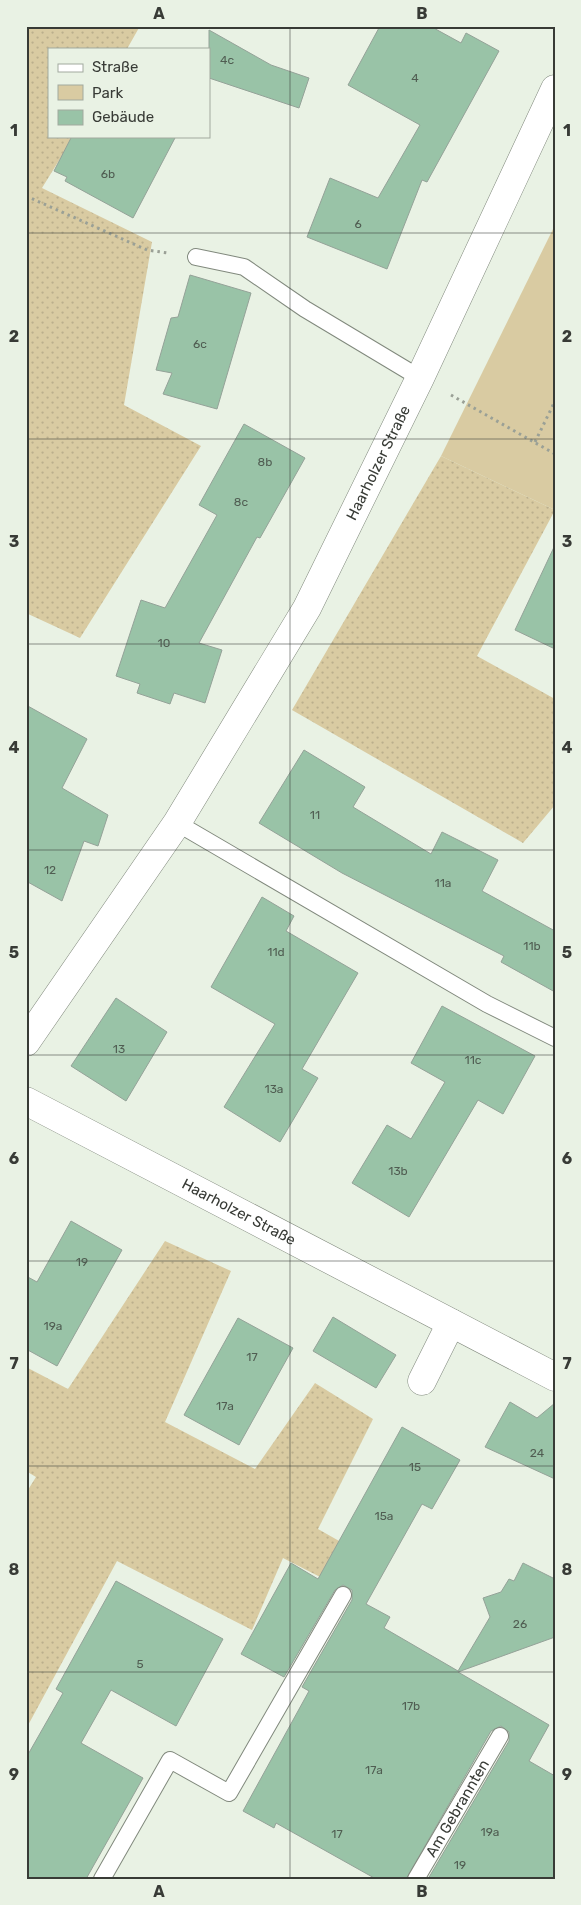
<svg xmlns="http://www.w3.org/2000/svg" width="581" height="1905" font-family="Rubik,sans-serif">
<defs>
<pattern id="garden-dots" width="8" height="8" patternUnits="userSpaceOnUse" patternTransform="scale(1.25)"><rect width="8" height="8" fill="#d9cba2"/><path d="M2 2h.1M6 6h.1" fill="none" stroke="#bbaf8c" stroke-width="1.8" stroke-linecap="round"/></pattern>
</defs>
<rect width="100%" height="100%" fill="#e9f2e4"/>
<path fill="#d9cba2" d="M555 225V510L441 456Z"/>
<g fill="url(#garden-dots)">
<path d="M26 26H140L127 49H49V136H74L42 188 152 242 124 405 201 446 80 638 26 613Z"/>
<path d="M441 456 555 510 477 656 555 699V805L523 843 292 710Z"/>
<path d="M165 1241 231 1271 165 1422 255 1469 315 1383 373 1419 318 1529 348 1546 328 1581 283 1558 252 1630 117 1561 26 1729V1493L36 1477 26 1471V1367L68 1389Z"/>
</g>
<g fill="#99c3a7" stroke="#94a298">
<path d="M380 26H430L461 43 466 33 499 51 427 182 422 180 387 269 307 237 330 178 378 198 420 125 348 85Z"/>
<path d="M209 30 271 65 309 78 299 108 209 78Z"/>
<path d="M72 136H176L133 218 65 181 67 177 54 171Z"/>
<path d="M190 275 251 293 217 409 163 394 172 373 156 370 171 318 178 317Z"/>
<path d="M244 424 305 458 260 538 257 537 199 643 222 650 205 703 174 693 170 704 137 693 140 684 116 676 141 600 165 608 217 515 199 505Z"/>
<path d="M555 545V649L515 630Z"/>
<path d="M26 705 87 739 62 788 108 815 98 846 84 841 62 901 26 881Z"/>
<path d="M304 750 365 787 353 807 431 854 442 832 498 860 482 891 555 931V992L501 962 504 956 342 873 259 823Z"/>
<path d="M262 897 294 916 286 931 358 973 302 1069 318 1078 280 1142 224 1107 275 1024 211 987Z"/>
<path d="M116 998 167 1032 126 1101 71 1066Z"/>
<path d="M442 1006 535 1056 503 1114 478 1100 409 1217 352 1183 387 1125 411 1139 445 1082 411 1063Z"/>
<path d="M71 1221 122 1250 57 1366 26 1349V1276L37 1282Z"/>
<path d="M333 1317 396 1355 376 1388 313 1351Z"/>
<path d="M238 1318 293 1348 239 1445 184 1415Z"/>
<path d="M510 1402 537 1418 555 1403V1479L485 1447Z"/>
<path d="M402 1427 460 1460 432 1509 422 1504 366 1604 390 1617 384 1628 458 1671 490 1617 483 1598 501 1592 509 1579 514 1581 523 1563 555 1579V1637L458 1672 549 1725 529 1761 555 1776V1879H428L509 1741V1732L501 1726 491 1731 406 1879H376L276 1823 274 1828 243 1811 309 1691 302 1687 352 1600V1590L343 1585 335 1590 284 1677 241 1654 291 1563 318 1579Z"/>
<path d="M116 1581 223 1639 176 1726 111 1690 81 1743 143 1778 86 1879H26V1758L63 1693 56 1689Z"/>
</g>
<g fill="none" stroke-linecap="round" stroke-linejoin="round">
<g stroke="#81897d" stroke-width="18">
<g id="service">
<path d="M196 257 244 267 305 309 420 378"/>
<path d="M177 823 487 1004 555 1038"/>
<path d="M102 1879 170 1760 229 1793 343 1595"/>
<path id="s1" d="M416 1879 500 1736"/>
</g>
</g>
<g stroke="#81897d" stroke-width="29">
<g id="minor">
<path id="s2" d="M26 1042 177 823 307 608 420 378 555 89"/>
<path id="s3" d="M26 1101 555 1377"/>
<path d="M422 1381 451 1323"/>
</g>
</g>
<g stroke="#9aa096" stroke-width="3" stroke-dasharray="2.5 4" stroke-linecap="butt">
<path d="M26 196 147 250 168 253"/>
<path d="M451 395 555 454"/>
<path d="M535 442 555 401"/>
</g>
<use href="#service" stroke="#fff" stroke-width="16"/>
<use href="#minor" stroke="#fff" stroke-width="28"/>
</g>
<path fill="none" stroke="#383b36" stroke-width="1" stroke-opacity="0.55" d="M290 26V1879M26 233H555M26 439H555M26 644H555M26 850H555M26 1055H555M26 1261H555M26 1466H555M26 1672H555"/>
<g text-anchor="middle" stroke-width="4.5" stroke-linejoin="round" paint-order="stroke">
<g font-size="12" fill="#505d52">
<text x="227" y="64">4c</text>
<text x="415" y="82">4</text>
<text x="108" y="178">6b</text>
<text x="358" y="228">6</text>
<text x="200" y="348">6c</text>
<text x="265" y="466">8b</text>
<text x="241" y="506">8c</text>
<text x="164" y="647">10</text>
<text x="315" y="819">11</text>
<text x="50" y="874">12</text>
<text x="443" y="887">11a</text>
<text x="532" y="950">11b</text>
<text x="276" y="956">11d</text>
<text x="119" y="1053">13</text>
<text x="473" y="1064">11c</text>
<text x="274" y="1093">13a</text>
<text x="398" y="1175">13b</text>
<text x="82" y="1266">19</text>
<text x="53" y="1330">19a</text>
<text x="252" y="1361">17</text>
<text x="225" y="1410">17a</text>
<text x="537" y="1457">24</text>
<text x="415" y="1471">15</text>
<text x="384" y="1520">15a</text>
<text x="520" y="1628">26</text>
<text x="140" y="1668">5</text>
<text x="411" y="1710">17b</text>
<text x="374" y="1774">17a</text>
<text x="490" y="1836">19a</text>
<text x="337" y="1838">17</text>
<text x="460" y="1869">19</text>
</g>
<g font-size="15" fill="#383b36" stroke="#e9f2e4">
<text dy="5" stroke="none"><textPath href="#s2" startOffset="679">Haarholzer Straße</textPath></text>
<text dy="5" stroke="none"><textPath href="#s3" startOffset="240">Haarholzer Straße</textPath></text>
<text dy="5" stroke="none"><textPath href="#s1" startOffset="82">Am Gebrannten</textPath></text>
</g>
</g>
<rect width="581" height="1905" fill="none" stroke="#e9f2e4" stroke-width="55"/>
<rect x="48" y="48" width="162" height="90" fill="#e9f2e4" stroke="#a2a99e"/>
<rect x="58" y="64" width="25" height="8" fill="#ffffff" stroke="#a2a99e"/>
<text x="92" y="72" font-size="15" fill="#383b36">Straße</text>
<rect x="58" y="85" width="25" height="15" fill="#d9cba2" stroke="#a2a99e"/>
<text x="92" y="98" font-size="15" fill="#383b36">Park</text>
<rect x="58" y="110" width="25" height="15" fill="#99c3a7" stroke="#a2a99e"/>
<text x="92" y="122" font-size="15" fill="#383b36">Gebäude</text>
<rect x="28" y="28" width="526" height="1850" fill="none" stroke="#383b36" stroke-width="2"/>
<g font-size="16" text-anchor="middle" font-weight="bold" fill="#383b36">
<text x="159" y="19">A</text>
<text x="422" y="19">B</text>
<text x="14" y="136">1</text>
<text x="567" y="136">1</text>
<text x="14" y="342">2</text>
<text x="567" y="342">2</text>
<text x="14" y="547">3</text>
<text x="567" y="547">3</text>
<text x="14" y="753">4</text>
<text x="567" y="753">4</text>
<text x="14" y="958">5</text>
<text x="567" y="958">5</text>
<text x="14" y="1164">6</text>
<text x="567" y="1164">6</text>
<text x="14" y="1369">7</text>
<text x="567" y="1369">7</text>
<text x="14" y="1575">8</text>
<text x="567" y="1575">8</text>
<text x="14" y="1780">9</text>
<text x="567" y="1780">9</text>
<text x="159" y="1897">A</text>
<text x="422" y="1897">B</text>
</g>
</svg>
